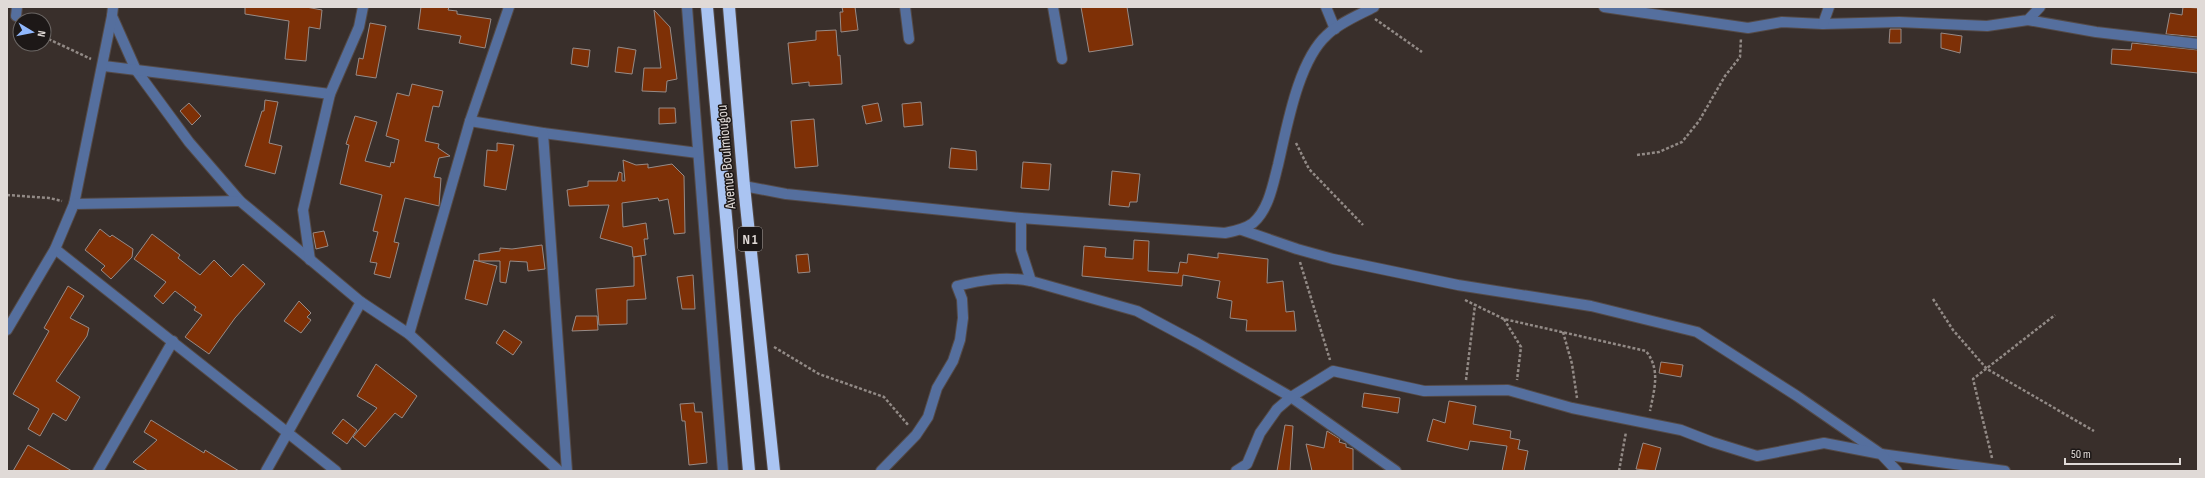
<svg xmlns="http://www.w3.org/2000/svg" width="2205" height="478" font-family="'Sofia Sans Condensed',sans-serif">
<rect width="100%" height="100%" fill="#392f2b"/>
<g fill="#7e3006" stroke="#978b87">
<path d="M245 7H306L322 10 320 29 309 27 306 61 285 59 289 21 245 14Z"/>
<path d="M421 7H449L448 10 457 11V14L491 19 485 48 459 43 461 36 418 29Z"/>
<path d="M842 7H855L858 30 841 32 840 12H843Z"/>
<path d="M1081 7H1127L1133 45 1089 52Z"/>
<path d="M2183 7 2198 8V37L2166 34 2170 13 2182 15Z"/>
<path d="M654 10 670 27 677 79 667 81 666 92 642 91 644 68H661Z"/>
<path d="M370 23 386 26 376 78 356 75 359 58 363 59Z"/>
<path d="M1890 29H1901V43H1889Z"/>
<path d="M836 30 838 56 840 55 842 84 809 86V82L792 84 788 43 816 40V31Z"/>
<path d="M1941 33 1962 36 1960 53 1941 48Z"/>
<path d="M2132 43 2198 50V73L2111 64 2112 49 2131 50Z"/>
<path d="M618 47 636 50 632 74 615 72Z"/>
<path d="M573 48 590 50 588 67 571 64Z"/>
<path d="M412 84 443 91 439 107 433 106 425 141 439 144 438 148 450 156 439 158 434 177 441 178 439 206 405 198 394 242 399 243 390 278 374 274 377 263 370 262 378 232 373 231 382 195 340 184 349 145 346 144 355 116 377 122 365 161 390 167 391 162 394 163 399 140 386 136 397 93 409 96Z"/>
<path d="M265 100 278 102 269 143 282 146 275 174 245 166 262 111H264Z"/>
<path d="M921 102 923 125 904 127 902 104Z"/>
<path d="M189 103 201 116 192 125 180 111Z"/>
<path d="M878 103 882 121 866 124 862 106Z"/>
<path d="M659 108H675L676 123 659 124Z"/>
<path d="M814 119 818 166 795 168 791 121Z"/>
<path d="M497 143 514 145 506 190 484 186 487 150 497 151Z"/>
<path d="M951 148 976 151 977 170 949 168Z"/>
<path d="M623 160 636 165 648 164V168L672 164 684 176 685 233 674 234 668 199 659 201 658 198 622 203 623 227 646 223 648 239H644L646 255 633 257 632 247 600 238 609 205 569 206 567 190 588 186V181H617L619 172 622 173V181H625Z"/>
<path d="M1023 162 1051 164 1049 190 1021 188Z"/>
<path d="M1112 171 1140 174 1137 202H1130L1129 207 1109 205Z"/>
<path d="M100 229 110 237 112 235 133 249 132 257 111 279 101 270 105 266 85 250Z"/>
<path d="M324 231 328 246 316 249 313 233Z"/>
<path d="M152 234 180 255 178 258 200 275 214 260 231 277 243 264 265 284 235 318 209 354 185 337 202 315 194 310 196 307 175 291 163 304 154 296 166 282 134 259Z"/>
<path d="M1134 240 1149 241 1148 271 1178 273 1180 262 1187 263 1188 254 1218 258V253L1268 259 1267 283 1283 281 1286 312 1294 311 1296 331H1246L1247 320 1230 318 1232 301 1217 298 1220 281 1183 275 1182 286 1082 276 1084 246 1106 248 1105 257 1133 259Z"/>
<path d="M542 245 545 269 528 271 527 262 510 261 506 283 500 282V261H479V254L500 251V248L512 249Z"/>
<path d="M808 254 810 272 798 273 796 255Z"/>
<path d="M641 256 646 299 627 300V324L599 325 596 289 634 286V257Z"/>
<path d="M474 260 497 266 487 305 465 299Z"/>
<path d="M693 275 695 309H682L677 277Z"/>
<path d="M68 286 84 296 70 318 89 328 87 336 56 381 80 397 66 421 53 413 40 436 28 429 39 409 13 394 49 331 44 328Z"/>
<path d="M299 301 311 313 307 317 311 320 301 333 284 321Z"/>
<path d="M576 316H597L598 330 572 331Z"/>
<path d="M504 330 522 342 513 355 496 343Z"/>
<path d="M1661 362 1683 365 1681 377 1659 373Z"/>
<path d="M376 364 417 396 402 418 395 413 365 447 353 437 377 408 357 396Z"/>
<path d="M1364 393 1400 398 1398 413 1362 407Z"/>
<path d="M1449 401 1476 406 1473 424 1511 431 1510 438 1520 440 1518 449 1528 451 1524 471H1502L1507 446 1470 441 1468 450 1427 441 1433 419 1445 423Z"/>
<path d="M694 403 695 412H702L707 463 689 465 685 421H682L680 404Z"/>
<path d="M343 419 357 430 347 444 332 433Z"/>
<path d="M151 420 204 453 205 450 239 471H148L133 462 157 440 144 432Z"/>
<path d="M1285 425 1293 426 1290 471H1277Z"/>
<path d="M1327 431 1340 439 1339 442 1346 444V447L1353 449V471H1312L1306 444 1324 448Z"/>
<path d="M1643 443 1661 448 1655 471 1636 469Z"/>
<path d="M28 445 72 471H13Z"/>
</g>
<g fill="none" stroke-linecap="round" stroke-linejoin="round">
<g stroke="#544a47" stroke-width="12">
<g id="minor">
<path d="M113 7 112 16 136 70 189 142 240 201 361 302 409 334 559 471"/>
<path d="M687 7 723 471"/>
<path d="M905 7 909 39"/>
<path d="M1053 7 1062 59"/>
<path d="M1326 7 1335 29"/>
<path d="M1604 7 1748 28 1782 22 1823 24 1899 22 1987 26 2028 20 2040 7"/>
<path d="M16 16 17 7"/>
<path d="M2028 20 2096 32 2198 44"/>
<path d="M1823 24 1829 7"/>
<path d="M104 66 330 94"/>
<path d="M470 121 543 133 698 153"/>
<path d="M543 133 567 471"/>
<path d="M744 186 786 194 1021 218 1225 233C1235 231 1245 229 1253 223 1269 209 1273 184 1278 165 1287 127 1298 61 1327 35 1339 23 1359 15 1374 7"/>
<path d="M74 204 112 16"/>
<path d="M1021 218V250L1031 281 1137 311 1197 343 1291 397 1396 471"/>
<path d="M1242 230 1297 249 1333 259 1458 285 1591 306 1697 332 1797 396 1881 454 2005 471"/>
<path d="M55 249 336 471"/>
<path d="M310 260 303 210 330 94 359 27 363 7"/>
<path d="M7 330 55 249 74 204 240 201"/>
<path d="M409 334 470 121 509 7"/>
<path d="M98 471 173 341"/>
<path d="M266 471 361 302"/>
<path d="M881 471 916 435 928 417 937 388 953 361 960 340 963 318 962 299 957 286C981 280 1005 276 1031 281"/>
<path d="M1236 471 1247 464 1260 433 1277 409 1291 397 1333 371 1424 391 1508 390 1572 408 1681 430 1712 442 1757 456 1824 443 1881 454 1897 471"/>
</g>
</g>
<g stroke="#544a47" stroke-width="14">
<g id="highway">
<path d="M707 7 749 471"/>
<path d="M729 7 744 186 774 471"/>
</g>
</g>
<g stroke="#928a86" stroke-width="2.5" stroke-dasharray="3 2" stroke-linecap="butt">
<path d="M1375 19 1422 52"/>
<path d="M44 37 91 59"/>
<path d="M1296 143 1309 169 1363 225"/>
<path d="M1637 155 1659 152 1682 142 1699 121 1725 76 1740 57 1741 38"/>
<path d="M7 195 49 198 62 201"/>
<path d="M1300 262 1330 360"/>
<path d="M1933 299 1953 330 1987 369 2094 431"/>
<path d="M1465 300 1504 319 1646 351C1661 370 1654 390 1650 411"/>
<path d="M1504 319 1521 347 1517 380"/>
<path d="M1563 332 1572 364 1577 398"/>
<path d="M774 347 819 374 884 397 909 426"/>
<path d="M1466 380 1475 305"/>
<path d="M1992 458 1973 379 2055 315"/>
<path d="M1619 471 1626 432"/>
</g>
<use href="#minor" stroke="#556f9e" stroke-width="10"/>
<use href="#highway" stroke="#aac4f2" stroke-width="12"/>
</g>
<g text-anchor="middle" stroke-width="3" stroke-linejoin="round" paint-order="stroke">
<rect fill="#1d1817" stroke="#a6a09d" stroke-width="1" x="738" y="227" width="24" height="24" rx="3"/>
<g font-size="14" font-weight="bold" fill="#e0dad7">
<text x="750" y="244">N 1</text>
</g>
<g font-size="15" fill="#e0dad7" stroke="#1d1817">
<text transform="translate(726 157) rotate(-95)" y="5">Avenue Boulmiougou</text>
</g>
</g>
<rect width="2205" height="478" fill="none" stroke="#e0dad7" stroke-width="16"/>
<g transform="translate(32 32) rotate(100)"><circle r="19" fill="#1d1817" stroke="#6b6664"/>
<path d="M0-3L7 15L0 10L-7 15Z" fill="#91b8fd"/>
<text y="-6" font-size="11" font-weight="bold" text-anchor="middle" fill="#e0dad7">N</text>
</g>
<path d="M2065 458v6h115v-6" fill="none" stroke="#e0dad7" stroke-width="2"/>
<text x="2071" y="458" font-size="12" fill="#e0dad7" stroke="#1d1817" stroke-width="3" paint-order="stroke">50 m</text>
</svg>
